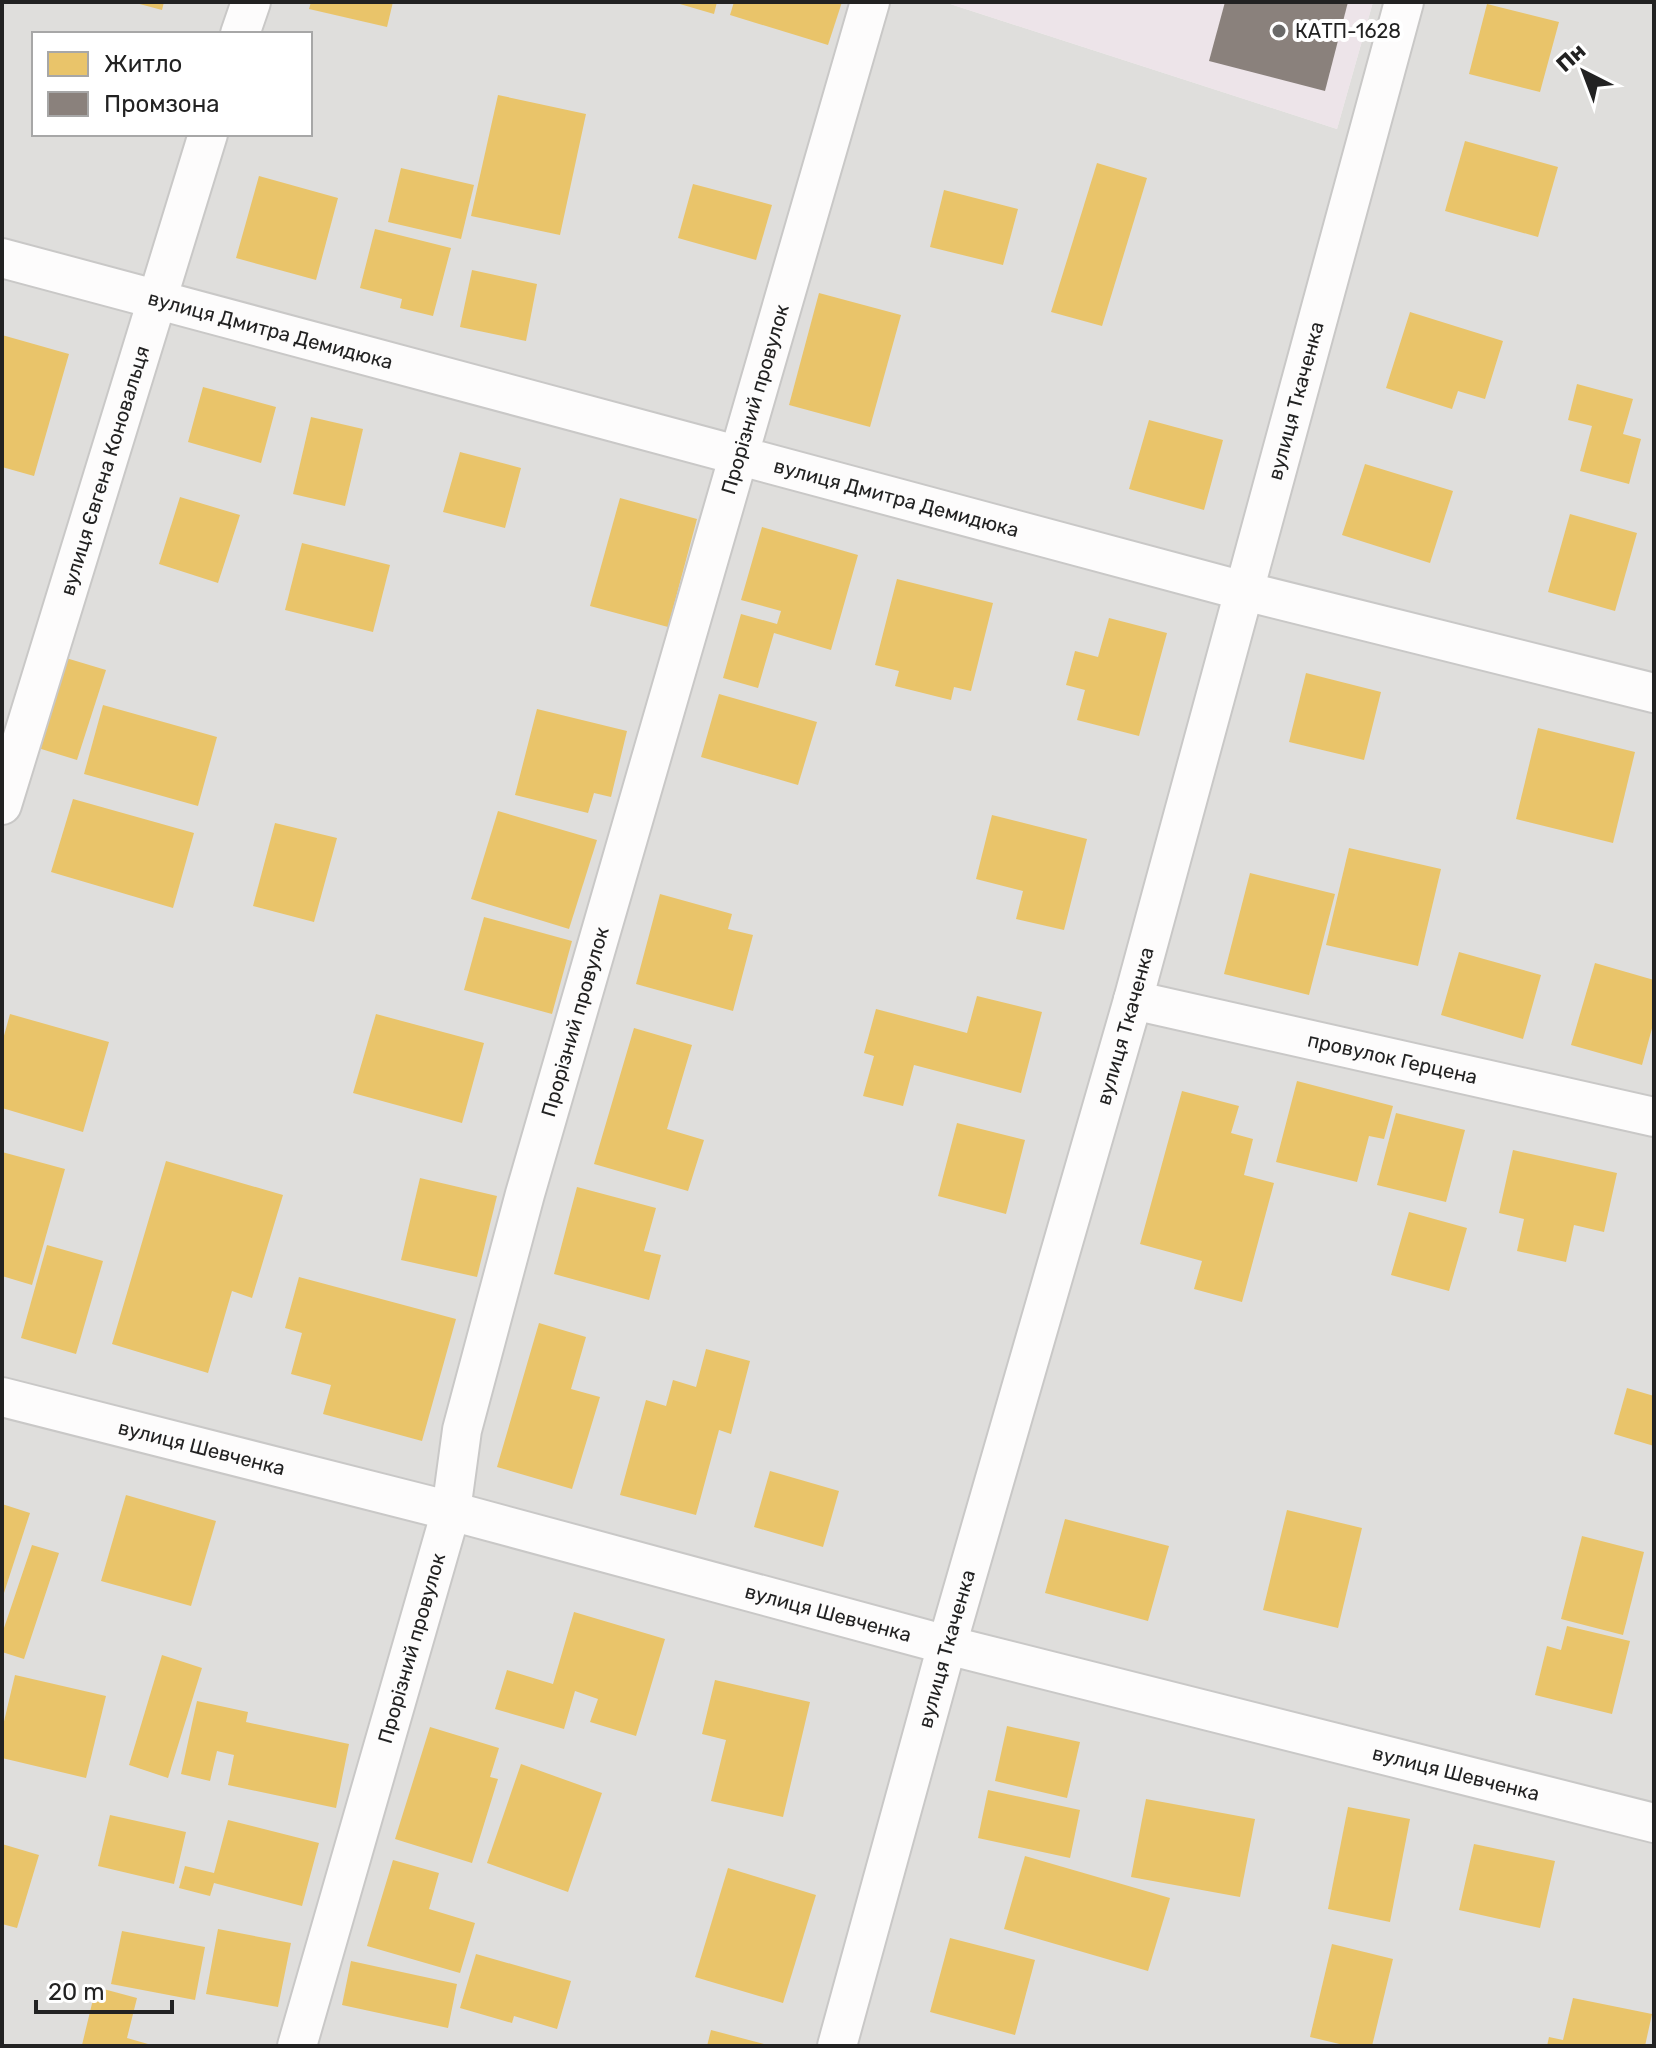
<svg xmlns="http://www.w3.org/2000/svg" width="1656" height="2048" font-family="Rubik,sans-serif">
<rect width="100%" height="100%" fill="#f0eeeb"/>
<path fill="#dfdedc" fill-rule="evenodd" d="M2 2H944L1337 129 1373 2H1654V2046H2ZM34 34H310V134H34Z"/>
<path fill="#ede4e9" d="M944 2H1373L1337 129Z"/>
<g fill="#e9c46a">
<path d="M132 2H164L162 10Z"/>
<path d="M311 2H393L387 27 309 9Z"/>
<path d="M673 2H717L714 14Z"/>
<path d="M734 2H842L828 45 730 15Z"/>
<path d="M1487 4 1559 22 1540 92 1469 74Z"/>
<path d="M498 95 586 114 560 235 471 216Z"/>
<path d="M1465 141 1558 167 1538 237 1445 211Z"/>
<path d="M1097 163 1147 178 1102 326 1051 312Z"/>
<path d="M401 168 474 185 461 239 388 222Z"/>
<path d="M259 176 338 198 316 280 236 258Z"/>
<path d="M693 184 772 205 756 260 678 238Z"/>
<path d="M944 190 1018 209 1003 265 930 247Z"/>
<path d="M375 229 451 248 433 316 400 308 402 299 360 288Z"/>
<path d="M472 270 537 284 526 341 460 327Z"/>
<path d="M819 293 901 315 870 427 789 405Z"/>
<path d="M1410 312 1503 341 1485 399 1458 391 1452 409 1386 388Z"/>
<path d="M2 335 69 354 34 476 2 467Z"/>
<path d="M1577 384 1633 399 1623 434 1641 439 1629 484 1580 471 1592 426 1568 420Z"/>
<path d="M203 387 276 407 261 463 188 442Z"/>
<path d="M311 417 363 429 345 506 293 494Z"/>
<path d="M1149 420 1223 440 1204 510 1129 489Z"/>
<path d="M460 452 521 468 505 528 443 512Z"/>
<path d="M1365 464 1453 491 1430 563 1342 535Z"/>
<path d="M180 497 240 515 218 583 159 564Z"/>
<path d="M620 498 697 519 668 627 590 606Z"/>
<path d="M1570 514 1637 533 1615 611 1548 592Z"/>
<path d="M762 527 858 555 831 650 774 633 758 688 723 678 741 614 777 624 781 611 741 600Z"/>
<path d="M302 543 390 565 373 632 285 610Z"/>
<path d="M897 579 993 603 971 691 954 687 951 700 895 686 899 671 875 665Z"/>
<path d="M1109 618 1167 633 1139 736 1077 720 1085 690 1066 685 1075 651 1098 657Z"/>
<path d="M66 658 106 670 77 760 38 748Z"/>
<path d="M1306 673 1381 692 1364 760 1289 742Z"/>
<path d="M719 694 817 722 798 785 701 757Z"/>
<path d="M103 705 217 737 198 806 84 774Z"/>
<path d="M537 709 627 731 611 797 594 793 588 813 515 795Z"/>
<path d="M1538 728 1635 752 1613 843 1516 819Z"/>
<path d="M73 799 194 833 173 908 51 872Z"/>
<path d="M498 811 597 840 569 929 471 899Z"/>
<path d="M992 815 1087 839 1064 930 1016 919 1023 891 976 879Z"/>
<path d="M275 823 337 838 314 922 253 906Z"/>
<path d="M1349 848 1441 869 1418 966 1326 945Z"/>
<path d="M1250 873 1335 894 1309 995 1224 974Z"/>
<path d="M660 894 732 914 728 929 753 935 733 1011 636 984Z"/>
<path d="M484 917 572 941 552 1014 464 990Z"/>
<path d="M1459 952 1541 975 1523 1039 1441 1015Z"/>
<path d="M1595 963 1654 980V1021L1642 1065 1571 1045Z"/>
<path d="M977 996 1042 1012 1021 1093 914 1065 903 1106 863 1096 874 1056 864 1053 876 1009 967 1033Z"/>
<path d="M10 1014 109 1042 83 1132 2 1108V1043Z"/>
<path d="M376 1014 484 1043 462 1123 353 1093Z"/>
<path d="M634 1028 692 1045 667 1129 704 1140 688 1191 594 1164Z"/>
<path d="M1297 1081 1393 1106 1384 1139 1369 1136 1357 1182 1276 1162Z"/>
<path d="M1182 1091 1239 1106 1231 1133 1253 1139 1244 1175 1274 1183 1242 1302 1194 1289 1202 1261 1140 1244Z"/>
<path d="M1396 1113 1465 1130 1446 1202 1377 1185Z"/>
<path d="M957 1123 1025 1140 1006 1214 938 1196Z"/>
<path d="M1513 1150 1617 1173 1604 1232 1574 1225 1566 1262 1517 1251 1524 1219 1499 1213Z"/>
<path d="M2 1152 65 1169 32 1285 2 1276Z"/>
<path d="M166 1161 283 1195 252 1298 232 1291 208 1373 112 1344Z"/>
<path d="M420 1178 497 1196 477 1277 401 1260Z"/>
<path d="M577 1187 656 1208 644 1251 661 1255 649 1300 554 1274Z"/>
<path d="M1409 1212 1467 1228 1449 1291 1391 1275Z"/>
<path d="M47 1245 103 1261 76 1354 21 1338Z"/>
<path d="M299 1277 456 1319 422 1441 323 1414 331 1385 291 1374 302 1333 285 1328Z"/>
<path d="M539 1323 586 1337 571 1389 600 1397 572 1489 497 1467Z"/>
<path d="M706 1349 750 1361 731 1434 719 1430 696 1515 620 1495 646 1400 666 1406 673 1380 696 1387Z"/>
<path d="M1627 1388 1654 1396V1446L1614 1434Z"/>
<path d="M770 1471 839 1491 823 1547 754 1527Z"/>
<path d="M126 1495 216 1521 191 1606 101 1581Z"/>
<path d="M2 1504 30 1513 3 1596H2Z"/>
<path d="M1287 1510 1362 1528 1338 1628 1263 1610Z"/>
<path d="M1065 1519 1169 1546 1148 1621 1045 1593Z"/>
<path d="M1582 1536 1644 1552 1623 1635 1561 1619Z"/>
<path d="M32 1545 59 1553 24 1659 2 1652V1627L4 1628Z"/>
<path d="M574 1612 665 1639 636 1736 590 1722 598 1699 575 1691 564 1729 495 1709 507 1670 553 1684Z"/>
<path d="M1567 1626 1630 1641 1612 1714 1535 1695 1547 1646 1561 1650Z"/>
<path d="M162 1655 202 1668 168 1778 129 1765Z"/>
<path d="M15 1675 106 1696 86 1778 2 1758V1730Z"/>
<path d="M715 1680 810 1702 783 1817 711 1801 726 1740 702 1734Z"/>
<path d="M197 1701 248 1712 246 1722 349 1744 336 1808 228 1785 234 1755 217 1751 210 1781 181 1774Z"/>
<path d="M1007 1726 1080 1742 1067 1798 995 1781Z"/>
<path d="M430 1727 499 1748 490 1777 498 1779 472 1863 395 1839Z"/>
<path d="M521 1764 602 1793 568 1892 487 1863Z"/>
<path d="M988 1790 1080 1810 1070 1858 978 1838Z"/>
<path d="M1146 1799 1255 1819 1240 1897 1131 1877Z"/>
<path d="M1348 1807 1410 1819 1390 1922 1328 1909Z"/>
<path d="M110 1815 186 1832 174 1884 98 1866Z"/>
<path d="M228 1820 319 1843 302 1906 214 1883 210 1896 179 1888 185 1866 214 1873Z"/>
<path d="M2 1844 39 1855 17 1928 2 1924Z"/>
<path d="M1474 1844 1555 1861 1540 1928 1459 1910Z"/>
<path d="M1025 1856 1170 1898 1148 1971 1004 1929Z"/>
<path d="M393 1860 439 1873 429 1909 475 1923 460 1973 367 1946Z"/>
<path d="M728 1868 816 1895 783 2003 695 1977Z"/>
<path d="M218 1929 291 1943 278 2007 206 1994Z"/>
<path d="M122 1931 205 1947 195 2000 111 1984Z"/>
<path d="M950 1938 1035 1960 1015 2035 930 2012Z"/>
<path d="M1332 1944 1393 1959 1372 2046H1348L1310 2037Z"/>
<path d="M476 1954 571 1981 557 2029 514 2016 512 2023 460 2008Z"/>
<path d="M351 1961 457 1984 448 2028 342 2005Z"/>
<path d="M96 1987 137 1998 127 2038 155 2046 82 2045Z"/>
<path d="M1573 1998 1652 2014 1645 2046H1547L1549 2037 1563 2040Z"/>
<path d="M711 2030 768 2045V2046H707Z"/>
</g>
<path fill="#8a817c" d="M1225 2H1348L1325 91 1209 61Z"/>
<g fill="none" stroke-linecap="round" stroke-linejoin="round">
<g stroke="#c9c8c7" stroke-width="42">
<g id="minor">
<path d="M240 34 251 2"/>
<path id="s1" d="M2 258 1244 591 1654 693"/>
<path id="s2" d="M2 805 208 134"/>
<path id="s3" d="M1133 1000 1654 1117"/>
<path id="s4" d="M2 1397 451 1511 947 1645 1654 1823"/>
<path id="s5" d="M297 2046 451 1511 462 1430 525 1194 870 2"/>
<path id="s6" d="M837 2046 947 1645 1133 1000 1404 2"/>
</g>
</g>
<use href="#minor" stroke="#fdfcfc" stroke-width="38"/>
</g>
<circle fill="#6a6968" stroke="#fff" stroke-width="3" cx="1279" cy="31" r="8"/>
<g text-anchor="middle" stroke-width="8" stroke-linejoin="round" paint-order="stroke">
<g font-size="20" fill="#222" stroke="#fff" text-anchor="start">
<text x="1295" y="38">КАТП-1628</text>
</g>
<g font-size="20" fill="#222" stroke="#fff">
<text dy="7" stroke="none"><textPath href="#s1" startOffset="278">вулиця Дмитра Демидюка</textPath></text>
<text dy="7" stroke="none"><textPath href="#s5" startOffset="1710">Прорізний провулок</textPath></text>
<text dy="7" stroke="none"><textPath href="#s6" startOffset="1708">вулиця Ткаченка</textPath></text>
<text dy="7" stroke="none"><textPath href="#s2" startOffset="350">вулиця Євгена Коновальця</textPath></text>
<text dy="7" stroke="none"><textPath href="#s1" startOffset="926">вулиця Дмитра Демидюка</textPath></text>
<text dy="7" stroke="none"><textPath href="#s5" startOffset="1062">Прорізний провулок</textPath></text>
<text dy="7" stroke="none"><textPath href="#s6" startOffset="1060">вулиця Ткаченка</textPath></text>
<text dy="7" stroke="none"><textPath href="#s3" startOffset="266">провулок Герцена</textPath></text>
<text dy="7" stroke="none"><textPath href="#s4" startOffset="206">вулиця Шевченка</textPath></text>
<text dy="7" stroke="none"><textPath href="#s4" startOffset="854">вулиця Шевченка</textPath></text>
<text dy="7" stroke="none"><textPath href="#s5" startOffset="414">Прорізний провулок</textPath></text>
<text dy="7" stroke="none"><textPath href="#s6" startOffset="412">вулиця Ткаченка</textPath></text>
<text dy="7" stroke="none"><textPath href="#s4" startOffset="1502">вулиця Шевченка</textPath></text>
</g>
</g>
<rect width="1656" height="2048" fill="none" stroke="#222222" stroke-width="8"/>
<rect x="32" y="32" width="280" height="104" fill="#ffffff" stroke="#a7a7a7" stroke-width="2"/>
<rect x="48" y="52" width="40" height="24" fill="#e9c46a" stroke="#a7a7a7" stroke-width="2"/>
<text x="104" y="72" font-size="24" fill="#222222">Житло</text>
<rect x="48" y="92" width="40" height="24" fill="#8a817c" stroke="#a7a7a7" stroke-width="2"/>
<text x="104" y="112" font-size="24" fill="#222222">Промзона</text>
<g transform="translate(1584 72) rotate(318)" stroke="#ffffff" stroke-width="6" paint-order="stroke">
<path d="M0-6L14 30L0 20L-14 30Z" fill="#222222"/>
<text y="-12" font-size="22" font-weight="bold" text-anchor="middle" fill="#222222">Пн</text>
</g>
<path d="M36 2000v12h136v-12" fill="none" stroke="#222222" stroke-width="4"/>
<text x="48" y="2000" font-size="24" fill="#222222" stroke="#ffffff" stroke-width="6" paint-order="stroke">20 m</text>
</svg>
